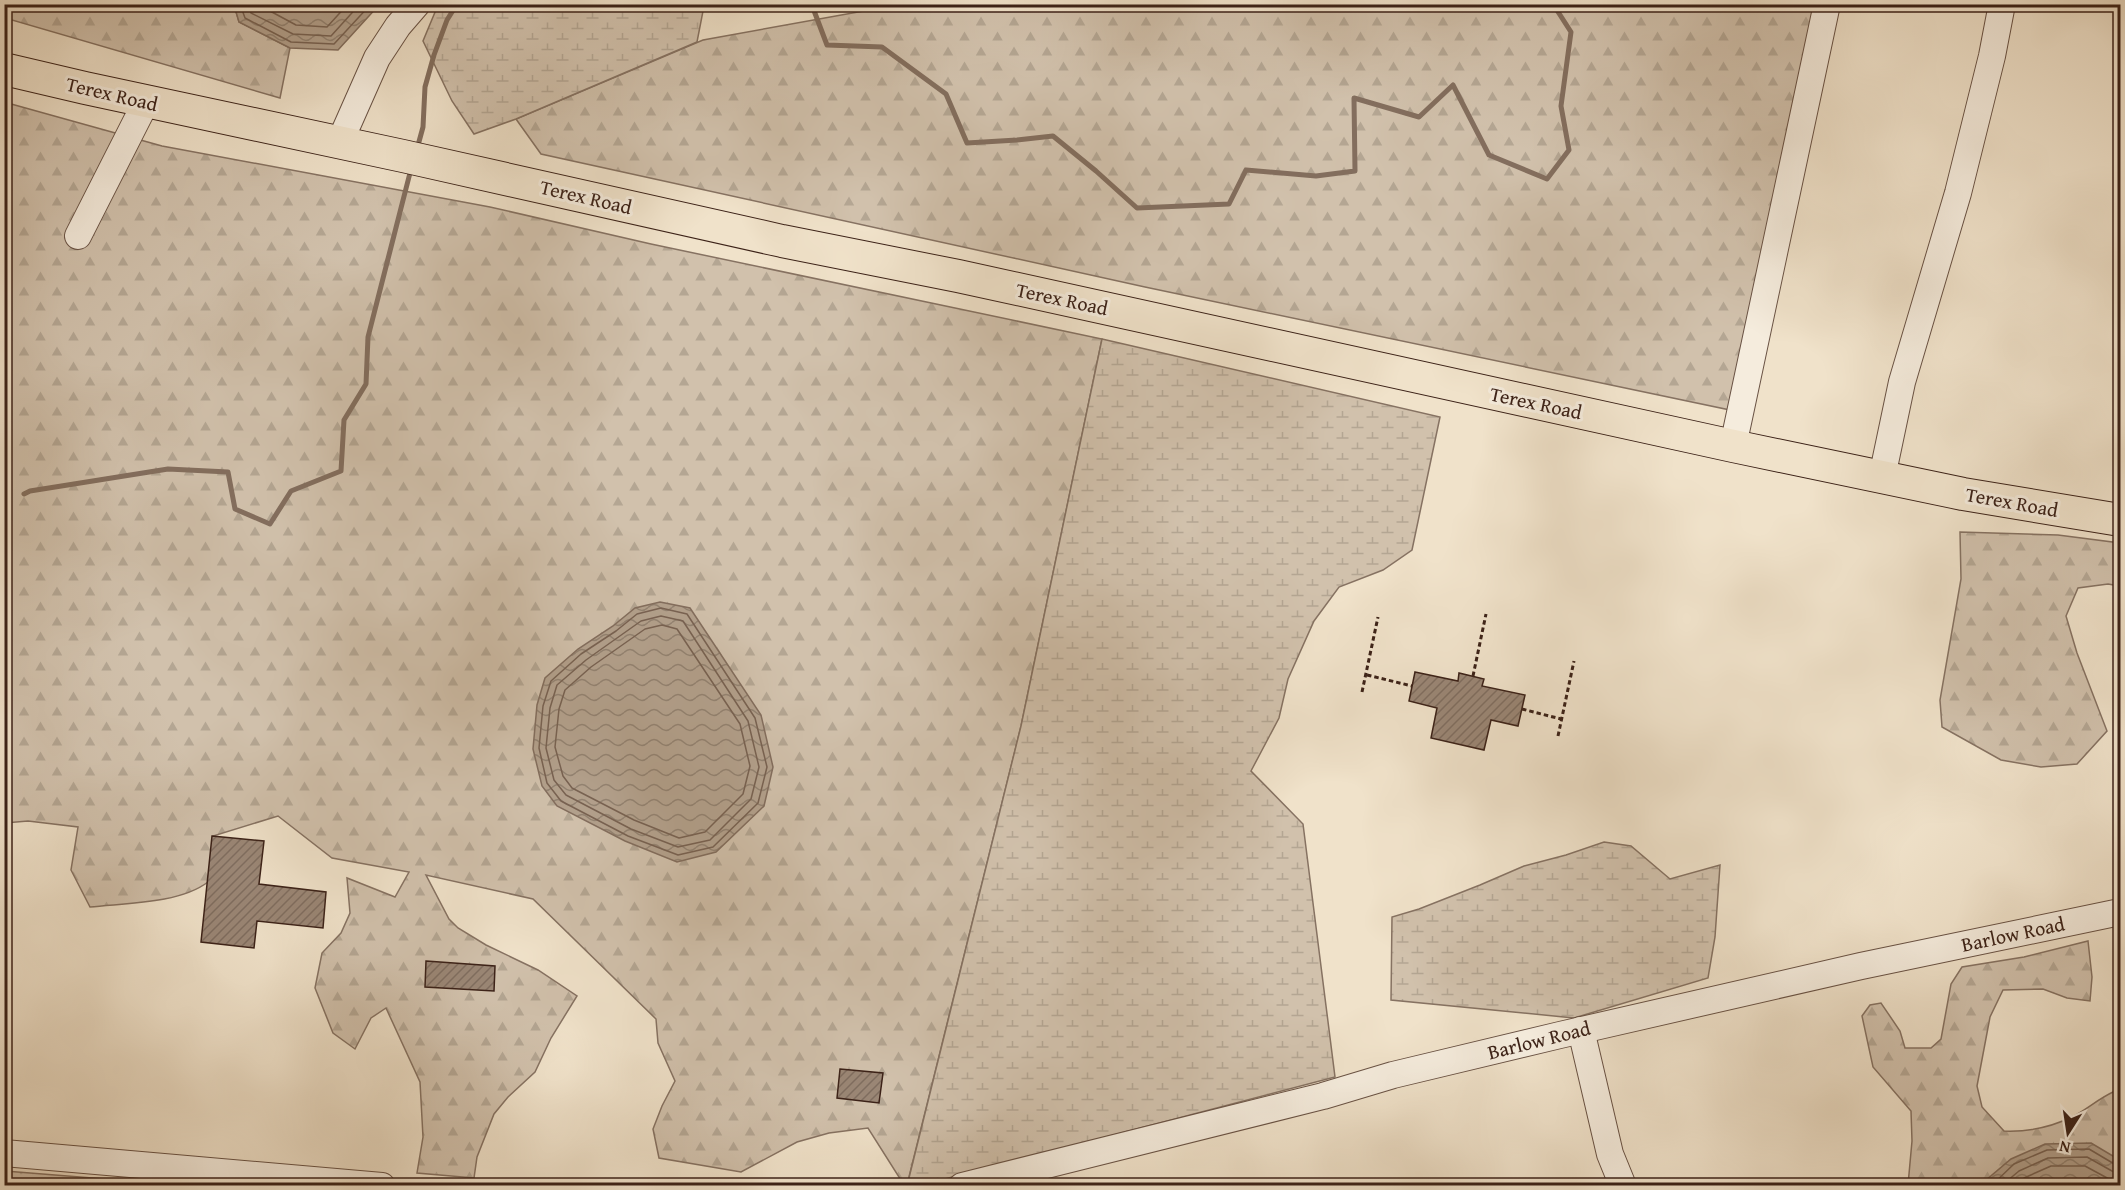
<svg xmlns="http://www.w3.org/2000/svg" width="2125" height="1190" font-family="'Gentium Book Plus',serif">
<defs>
<pattern id="grass-dots" width="8" height="8" patternUnits="userSpaceOnUse" patternTransform="scale(1.5)"><rect width="8" height="8" fill="#d1c1ac"/><path d="M2 2h.1M6 6h.1" fill="none" stroke="#b4a693" stroke-width="1.8" stroke-linecap="round"/></pattern>
<pattern id="forest-firs" width="22" height="20" patternUnits="userSpaceOnUse" patternTransform="scale(1.5)"><rect width="22" height="20" fill="#d1c1ac"/><path d="M5 1l3.5 6h-7zM16 11l3.5 6h-7z" fill="#b4a693"/></pattern>
<pattern id="wetland-marsh" width="20" height="14" patternUnits="userSpaceOnUse" patternTransform="scale(1.5)"><rect width="20" height="14" fill="#d1c1ac"/><path d="M1 5h8M5 5V1M11 12h8M15 12V8" fill="none" stroke="#b4a693"/></pattern>
<pattern id="water-waves" width="16" height="10" patternUnits="userSpaceOnUse" patternTransform="scale(1.5)"><rect width="16" height="10" fill="#b3a18d"/><path d="M0 5q4-4 8 0t8 0" fill="none" stroke="#938372"/></pattern>
<pattern id="building-hatch" width="6" height="6" patternUnits="userSpaceOnUse" patternTransform="scale(1.5)"><rect width="6" height="6" fill="#9a8675"/><path d="M-1 1l2-2M0 6l6-6M5 7l2-2" fill="none" stroke="#7f6d5f"/></pattern>
</defs>
<rect width="100%" height="100%" fill="#f0e2ca"/>
<filter id="stains"><feTurbulence type="fractalNoise" baseFrequency=".00333" numOctaves="4"/><feColorMatrix values="0 0 0 0 .2 0 0 0 0 .09 0 0 0 0 .02 0 0 0 .5 -.17"/></filter>
<radialGradient id="worn" r=".72"><stop offset=".6" stop-color="#630" stop-opacity="0"/><stop offset="1" stop-color="#630" stop-opacity=".3"/></radialGradient>
<path fill="url(#grass-dots)" stroke="#867262" stroke-width="1.5" d="M4 1171H5L180 1185H5Z"/>
<g fill="url(#forest-firs)" stroke="#867262" stroke-width="1.5">
<path d="M4 5H234L239 22 290 48 280 98 5 18Z"/>
<path d="M897 5H1826L1735 411 1145 287 541 154 516 119 703 40Z"/>
<path d="M4 102 162 146 490 207 651 244 1102 339 1021 726 907 1185H904L868 1128 829 1133 797 1142 741 1172 659 1158 653 1129 662 1106 675 1081 658 1043 656 1019 533 899 426 875 449 919 458 928 486 945 538 970 577 996 551 1038 535 1072 508 1097 494 1114 477 1157 474 1178 417 1173 423 1137 420 1082 386 1008 371 1018 355 1049 333 1033 315 988 322 953 341 933 350 913 347 878 395 897 409 872 332 858 278 816 213 836 208 882C179 904 125 903 90 907L71 870 78 827 28 821 5 823Z"/>
<path d="M1960 532 2058 535 2120 543V586L2108 584 2078 588 2066 616 2077 653 2107 731 2077 764 2041 767 2001 760 1942 727 1940 700 1961 579Z"/>
<path d="M2088 941 2092 977 2090 1001 2067 998 2043 989 2003 990 1990 1017 1977 1086 1982 1107 2004 1131C2028 1132 2049 1128 2072 1117 2086 1110 2098 1099 2113 1092L2120 1100V1167L2118 1159 1985 1181 1984 1185H1908L1912 1141 1911 1111 1873 1067 1862 1016 1870 1005 1881 1003 1900 1031 1905 1048H1931L1941 1039 1951 984 1962 967 2024 957Z"/>
</g>
<g fill="url(#wetland-marsh)" stroke="#867262" stroke-width="1.5">
<path d="M438 5 704 4V6L697 42 516 119 474 134 452 101 423 41Z"/>
<path d="M1102 339 1440 417 1412 550 1383 570 1339 587 1314 621 1288 679 1279 718 1251 771 1303 824 1335 1077 922 1185 907 1186 1021 726Z"/>
<path d="M1604 842 1631 846 1670 879 1720 865 1715 937 1708 978 1574 1018 1391 1000 1392 917 1419 909 1480 885 1524 866 1566 855Z"/>
</g>
<g fill="url(#water-waves)" stroke="#836e5e" stroke-width="1.5">
<path d="M234 5V4L379 5 338 50 290 48 239 22Z"/>
<path d="M660 602 690 608 761 715 773 767 764 806 716 852 677 862 625 841 557 806 542 786 533 749 537 705 545 678 578 649 613 626 635 608Z"/>
<path d="M2091 1143 2118 1159 2120 1167V1185H1984L1985 1181 2011 1159 2045 1144Z"/>
</g>
<g fill="none" stroke-linecap="round" stroke-linejoin="round">
<g stroke="#786252" stroke-width="1.5">
<path d="M240 4 245 18 291 42 334 44 371 4"/>
<path d="M248 4 251 13 293 34 331 36 360 4"/>
<path d="M257 4 296 25 327 27 348 4"/>
<path d="M661 608 687 614 755 718 767 767 758 803 713 847 678 855 628 836 561 801 547 783 539 748 543 706 551 681 581 654 616 631 637 614Z"/>
<path d="M661 616 683 621 748 721 759 767 751 799 710 840 678 847 631 829 566 795 554 780 546 748 550 708 557 685 586 660 641 621Z"/>
<path d="M662 625 677 629 740 724 750 766 743 794 705 832 679 838 634 820 572 788 563 776 555 747 559 709 565 690 591 667 645 629Z"/>
<path d="M1991 1186 2014 1164 2047 1150 2089 1149 2116 1165H2120"/>
<path d="M2001 1186 2019 1171 2048 1158 2087 1157 2112 1171 2120 1173"/>
<path d="M2015 1186 2024 1178 2051 1166H2085L2109 1179 2120 1182"/>
</g>
<g stroke="#836e5e" stroke-width="5">
<path d="M792 4 813 8 827 45 882 47 946 94 967 143 1017 140 1053 136 1096 171 1137 208 1229 204 1246 170 1316 176 1355 171 1354 98 1419 117 1453 85 1489 155 1547 179 1569 150 1561 106 1571 32 1553 4"/>
<path d="M417 149 423 127 425 87 434 55 447 20 457 4"/>
<path d="M24 494 30 491 168 469 228 472 235 509 270 524 291 491 341 471 344 420 366 384 368 337 411 169"/>
</g>
</g>
<g fill="url(#building-hatch)" stroke="#3c2218" stroke-width="1.5">
<path d="M1415 672 1458 681 1459 673 1484 679 1482 686 1525 695 1518 726 1491 720 1484 750 1431 738 1437 708 1409 701Z"/>
<path d="M212 836 264 841 259 884 326 892 323 928 257 921 254 948 201 942Z"/>
<path d="M426 961 495 966 494 991 425 987Z"/>
<path d="M840 1069 883 1073 879 1103 837 1098Z"/>
</g>
<g fill="none" stroke-linecap="round" stroke-linejoin="round">
<g stroke="#695244" stroke-width="28">
<g id="minor">
<path d="M339 144 377 58 398 26 417 4"/>
<path d="M78 236 146 102"/>
<path d="M1733 446 1827 4"/>
<path d="M1882 477 1902 382 1958 193 1992 56 2002 4"/>
<path d="M1581 1030 1610 1154 1623 1186"/>
<path d="M4 1153 382 1186"/>
<path d="M962 1186 1323 1096 1393 1075 1560 1035 1861 966 2120 912"/>
</g>
</g>
<g stroke="#3c2218" stroke-width="34">
<path id="major" d="M4 69 85 88 403 156 782 241 958 276 1733 446 1963 494 2120 520"/>
</g>
<g stroke="#3c2218" stroke-width="3" stroke-dasharray="4.5 3" stroke-linecap="butt">
<path d="M1367 675 1412 686"/>
<path d="M1473 676 1486 614"/>
<path d="M1362 692 1378 617"/>
<path d="M1522 709 1561 719"/>
<path d="M1558 736 1574 661"/>
<path d="M4 1185 6 1186"/>
</g>
<use href="#minor" stroke="#f5ecdd" stroke-width="26"/>
<use href="#major" stroke="#f0e2ca" stroke-width="32"/>
</g>
<g text-anchor="middle" stroke-width="6" stroke-linejoin="round" paint-order="stroke">
<g font-size="20" fill="#3c2218" stroke="#f5ecdd">
<text transform="translate(112 94) rotate(13)" y="7">Terex Road</text>
<text transform="translate(586 197) rotate(13)" y="7">Terex Road</text>
<text transform="translate(1062 299) rotate(12)" y="7">Terex Road</text>
<text transform="translate(1536 403) rotate(12)" y="7">Terex Road</text>
<text transform="translate(2012 502) rotate(10)" y="7">Terex Road</text>
<text transform="translate(2013 934) rotate(-12)" y="7">Barlow Road</text>
<text transform="translate(1539 1040) rotate(-14)" y="7">Barlow Road</text>
</g>
</g>
<rect width="2125" height="1190" fill="none" stroke="#f0e2ca" stroke-width="24"/>
<rect x="6" y="6" width="2113" height="1178" fill="none" stroke="#3c2218" stroke-width="3"/>
<rect x="12" y="12" width="2101" height="1166" fill="none" stroke="#3c2218" stroke-width="1.5"/>
<g transform="translate(2068 1133) rotate(192)" stroke="#f5ecdd" stroke-width="4.5" paint-order="stroke">
<path d="M0-4.5L10 22L0 15L-10 22Z" fill="#3c2218"/>
<text y="-9" font-size="16" font-weight="bold" text-anchor="middle" fill="#3c2218">N</text>
</g>
<rect width="100%" height="100%" filter="url(#stains)"/>
<rect width="100%" height="100%" fill="url(#worn)"/>
</svg>
